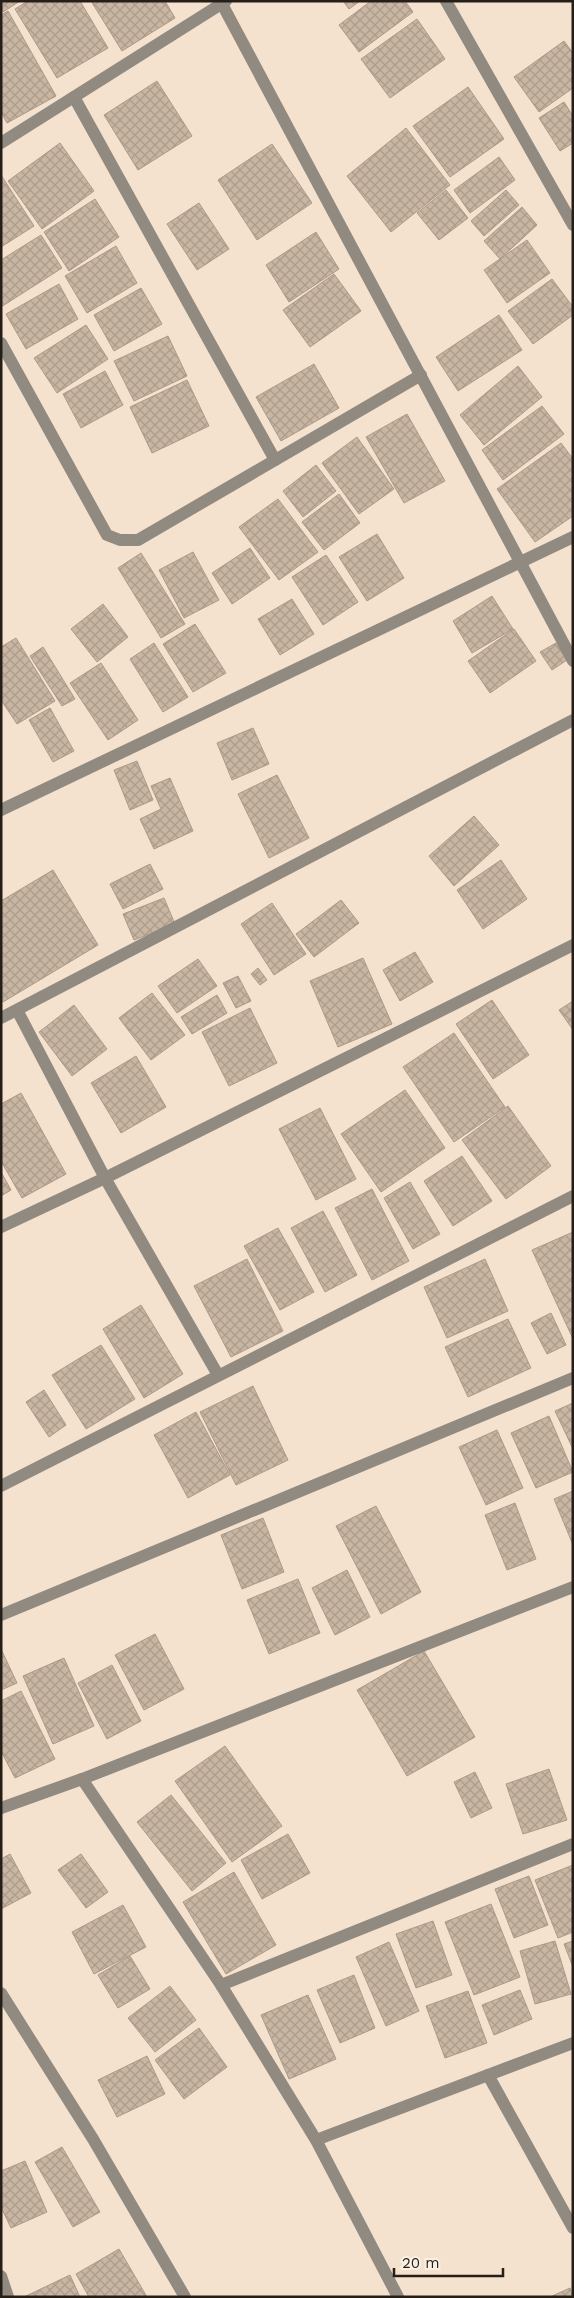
<svg xmlns="http://www.w3.org/2000/svg" width="574" height="2298" font-family="'Work Sans',sans-serif">
<defs>
<pattern id="building-cross-hatch" width="8" height="8" patternUnits="userSpaceOnUse" patternTransform="scale(1.25)"><rect width="8" height="8" fill="#c8b6a3"/><path d="M0 0l8 8M0 8l8-8" fill="none" stroke="#ac9c8c"/></pattern>
</defs>
<rect width="100%" height="100%" fill="#f5e2ce"/>
<g fill="url(#building-cross-hatch)" stroke="#ac9a87">
<path d="M1 1H20L3 12Z"/>
<path d="M28 1H80L108 48 57 78 15 9Z"/>
<path d="M91 1H165L175 18 122 51Z"/>
<path d="M343 1H360L349 9Z"/>
<path d="M371 1H405L413 12 359 52 339 25Z"/>
<path d="M8 11 56 96 7 123 1 112V15Z"/>
<path d="M417 19 445 59 390 98 361 59Z"/>
<path d="M564 41 573 53V88L539 112 514 77Z"/>
<path d="M157 81 192 136 138 170 104 115Z"/>
<path d="M468 87 504 139 450 177 413 126Z"/>
<path d="M564 102 573 116V143L560 151 539 118Z"/>
<path d="M406 128 450 185 391 232 347 176Z"/>
<path d="M60 143 94 191 42 229 8 181Z"/>
<path d="M272 144 312 203 257 240 218 180Z"/>
<path d="M499 157 515 180 470 213 454 190Z"/>
<path d="M1 175 34 226 1 247Z"/>
<path d="M446 190 468 218 439 240 417 213Z"/>
<path d="M506 190 519 205 484 236 471 221Z"/>
<path d="M95 199 119 237 69 271 44 232Z"/>
<path d="M199 203 229 249 197 270 167 224Z"/>
<path d="M522 207 537 225 500 259 484 241Z"/>
<path d="M316 232 339 269 289 302 266 265Z"/>
<path d="M41 235 62 268 1 307V260Z"/>
<path d="M527 240 550 273 507 303 484 270Z"/>
<path d="M116 246 137 283 87 313 65 276Z"/>
<path d="M334 274 361 311 310 347 283 310Z"/>
<path d="M552 279 573 307V315L533 344 508 311Z"/>
<path d="M59 284 78 319 26 349 6 314Z"/>
<path d="M141 288 162 324 114 351 94 315Z"/>
<path d="M499 315 522 350 458 391 436 357Z"/>
<path d="M86 325 108 359 57 393 34 358Z"/>
<path d="M168 336 187 376 134 401 114 361Z"/>
<path d="M314 364 339 408 281 441 256 397Z"/>
<path d="M518 366 542 397 484 445 460 415Z"/>
<path d="M105 371 123 405 81 428 63 394Z"/>
<path d="M187 380 209 426 152 453 130 407Z"/>
<path d="M542 406 564 434 503 480 482 450Z"/>
<path d="M407 414 445 481 404 503 366 437Z"/>
<path d="M357 437 394 489 359 514 322 463Z"/>
<path d="M561 443 573 459V516L535 542 497 489Z"/>
<path d="M316 465 336 491 303 517 283 491Z"/>
<path d="M339 494 360 523 324 550 302 522Z"/>
<path d="M278 499 318 552 279 580 239 527Z"/>
<path d="M377 534 404 578 367 601 339 557Z"/>
<path d="M250 548 270 578 232 604 212 573Z"/>
<path d="M193 552 219 600 184 618 159 570Z"/>
<path d="M141 553 185 624 161 638 118 568Z"/>
<path d="M326 555 358 602 323 625 292 577Z"/>
<path d="M492 596 513 629 472 653 453 621Z"/>
<path d="M292 599 314 634 280 655 258 619Z"/>
<path d="M103 604 128 637 97 662 71 629Z"/>
<path d="M195 624 226 673 193 692 163 644Z"/>
<path d="M514 629 536 661 490 693 468 661Z"/>
<path d="M16 638 55 701 17 724 1 700V647Z"/>
<path d="M154 643 188 697 163 712 130 659Z"/>
<path d="M556 643 567 660 552 670 540 652Z"/>
<path d="M43 647 75 699 62 706 30 656Z"/>
<path d="M101 663 138 720 108 740 70 683Z"/>
<path d="M50 708 74 751 53 762 29 720Z"/>
<path d="M253 728 269 764 232 780 217 743Z"/>
<path d="M137 761 153 800 130 810 114 770Z"/>
<path d="M277 775 309 838 269 858 238 794Z"/>
<path d="M170 778 193 831 154 849 140 819 161 809 151 786Z"/>
<path d="M474 816 499 845 454 886 429 856Z"/>
<path d="M501 860 527 899 483 929 457 890Z"/>
<path d="M150 864 163 889 123 909 110 884Z"/>
<path d="M53 870 98 945 3 1002 1 998V901Z"/>
<path d="M164 898 175 924 134 940 123 914Z"/>
<path d="M341 900 359 923 314 957 296 934Z"/>
<path d="M272 903 306 954 274 975 241 924Z"/>
<path d="M415 952 433 982 400 1001 383 970Z"/>
<path d="M363 958 392 1024 338 1047 310 981Z"/>
<path d="M198 959 217 986 177 1013 158 986Z"/>
<path d="M258 968 267 980 260 985 251 974Z"/>
<path d="M238 976 251 1001 236 1008 223 983Z"/>
<path d="M152 993 185 1035 151 1060 119 1018Z"/>
<path d="M217 995 227 1013 192 1034 181 1017Z"/>
<path d="M492 1000 529 1055 493 1079 456 1024Z"/>
<path d="M573 1001V1030L559 1010Z"/>
<path d="M74 1005 107 1049 72 1076 39 1032Z"/>
<path d="M250 1008 277 1063 229 1086 202 1032Z"/>
<path d="M454 1033 505 1107 454 1142 403 1067Z"/>
<path d="M136 1056 166 1107 121 1133 91 1083Z"/>
<path d="M405 1090 445 1148 381 1192 341 1134Z"/>
<path d="M21 1093 66 1174 22 1198 1 1161V1104Z"/>
<path d="M508 1106 551 1166 506 1199 462 1140Z"/>
<path d="M320 1108 356 1179 316 1200 279 1129Z"/>
<path d="M462 1156 492 1201 453 1226 424 1181Z"/>
<path d="M1 1172 11 1190 1 1196Z"/>
<path d="M410 1182 440 1234 413 1249 384 1198Z"/>
<path d="M372 1189 409 1261 372 1280 335 1208Z"/>
<path d="M323 1211 357 1275 325 1292 291 1228Z"/>
<path d="M278 1228 314 1292 280 1310 244 1246Z"/>
<path d="M573 1232V1339L532 1250Z"/>
<path d="M247 1259 283 1331 231 1357 194 1286Z"/>
<path d="M485 1259 508 1311 447 1338 424 1287Z"/>
<path d="M141 1305 183 1374 144 1398 103 1329Z"/>
<path d="M551 1313 566 1345 547 1354 531 1323Z"/>
<path d="M508 1319 531 1368 468 1397 445 1347Z"/>
<path d="M101 1345 135 1399 86 1429 52 1375Z"/>
<path d="M253 1386 288 1460 236 1485 200 1412Z"/>
<path d="M44 1390 66 1425 49 1437 26 1402Z"/>
<path d="M573 1403V1449L555 1411Z"/>
<path d="M196 1412 230 1475 188 1498 154 1435Z"/>
<path d="M549 1416 573 1472 536 1488 511 1433Z"/>
<path d="M497 1430 523 1488 486 1505 459 1447Z"/>
<path d="M573 1491V1545L554 1499Z"/>
<path d="M515 1503 536 1559 507 1570 485 1515Z"/>
<path d="M376 1506 421 1592 381 1614 336 1526Z"/>
<path d="M263 1518 284 1572 242 1589 221 1535Z"/>
<path d="M347 1570 370 1617 335 1635 312 1588Z"/>
<path d="M298 1579 320 1633 269 1654 247 1600Z"/>
<path d="M155 1634 184 1689 144 1710 115 1655Z"/>
<path d="M1 1649 17 1683 1 1690Z"/>
<path d="M424 1651 475 1737 407 1776 357 1690Z"/>
<path d="M64 1658 94 1726 53 1744 23 1676Z"/>
<path d="M112 1665 141 1721 107 1739 78 1683Z"/>
<path d="M21 1691 55 1759 15 1778 1 1751V1701Z"/>
<path d="M225 1746 282 1826 232 1862 175 1781Z"/>
<path d="M549 1769 567 1820 523 1834 506 1784Z"/>
<path d="M475 1772 492 1808 471 1818 454 1782Z"/>
<path d="M171 1795 226 1863 192 1891 137 1822Z"/>
<path d="M288 1834 310 1873 262 1899 241 1860Z"/>
<path d="M10 1854 31 1893 1 1909V1859Z"/>
<path d="M81 1854 108 1892 86 1908 58 1870Z"/>
<path d="M573 1865V1932L558 1938 535 1880Z"/>
<path d="M234 1872 276 1945 226 1974 183 1902Z"/>
<path d="M529 1876 548 1925 514 1938 495 1889Z"/>
<path d="M491 1904 520 1977 474 1995 445 1922Z"/>
<path d="M123 1905 146 1947 94 1974 72 1932Z"/>
<path d="M433 1921 452 1975 416 1988 396 1934Z"/>
<path d="M555 1941 571 1994 535 2004 520 1951Z"/>
<path d="M573 1941V1967L564 1944Z"/>
<path d="M389 1942 419 2011 386 2026 356 1957Z"/>
<path d="M130 1956 150 1989 118 2008 98 1975Z"/>
<path d="M354 1975 375 2028 340 2043 317 1990Z"/>
<path d="M170 1986 196 2020 155 2052 128 2018Z"/>
<path d="M520 1990 532 2019 494 2035 482 2005Z"/>
<path d="M468 1991 487 2043 445 2058 426 2006Z"/>
<path d="M308 1995 336 2059 289 2079 261 2015Z"/>
<path d="M199 2028 227 2067 184 2099 155 2060Z"/>
<path d="M147 2056 165 2094 117 2117 98 2080Z"/>
<path d="M62 2147 100 2212 73 2227 35 2162Z"/>
<path d="M25 2161 47 2212 11 2228 1 2207V2171Z"/>
<path d="M119 2249 147 2297H89L76 2274Z"/>
<path d="M70 2275 80 2297H24Z"/>
<path d="M570 2288 573 2297H550Z"/>
</g>
<g fill="none" stroke-linecap="round" stroke-linejoin="round">
<g stroke="#918a81" stroke-width="12">
<path d="M446 1 573 225"/>
<path d="M222 4 573 661"/>
<path d="M74 97 275 460"/>
<path d="M1 143 226 1"/>
<path d="M1 343 107 535 120 540H138L421 375"/>
<path d="M1 810 573 537"/>
<path d="M17 1010 105 1178 218 1375"/>
<path d="M1 1018 573 720"/>
<path d="M1 1227 105 1178 573 945"/>
<path d="M1 1486 573 1196"/>
<path d="M1 1615 573 1378"/>
<path d="M82 1779 221 1985 316 2140 398 2297"/>
<path d="M1 1808 82 1779 573 1587"/>
<path d="M221 1985 573 1844"/>
<path d="M1 1993 93 2139 185 2297"/>
<path d="M488 2075 573 2228"/>
<path d="M316 2140 573 2043"/>
<path d="M1 2276 8 2297"/>
</g>
</g>
<rect width="574" height="2298" fill="none" stroke="#261f18" stroke-width="5"/>
<path d="M394 2268v8h109v-8" fill="none" stroke="#261f18" stroke-width="2.5"/>
<text x="402" y="2268" font-size="15" fill="#261f18" stroke="#fcf0e4" stroke-width="4" paint-order="stroke">20 m</text>
</svg>
